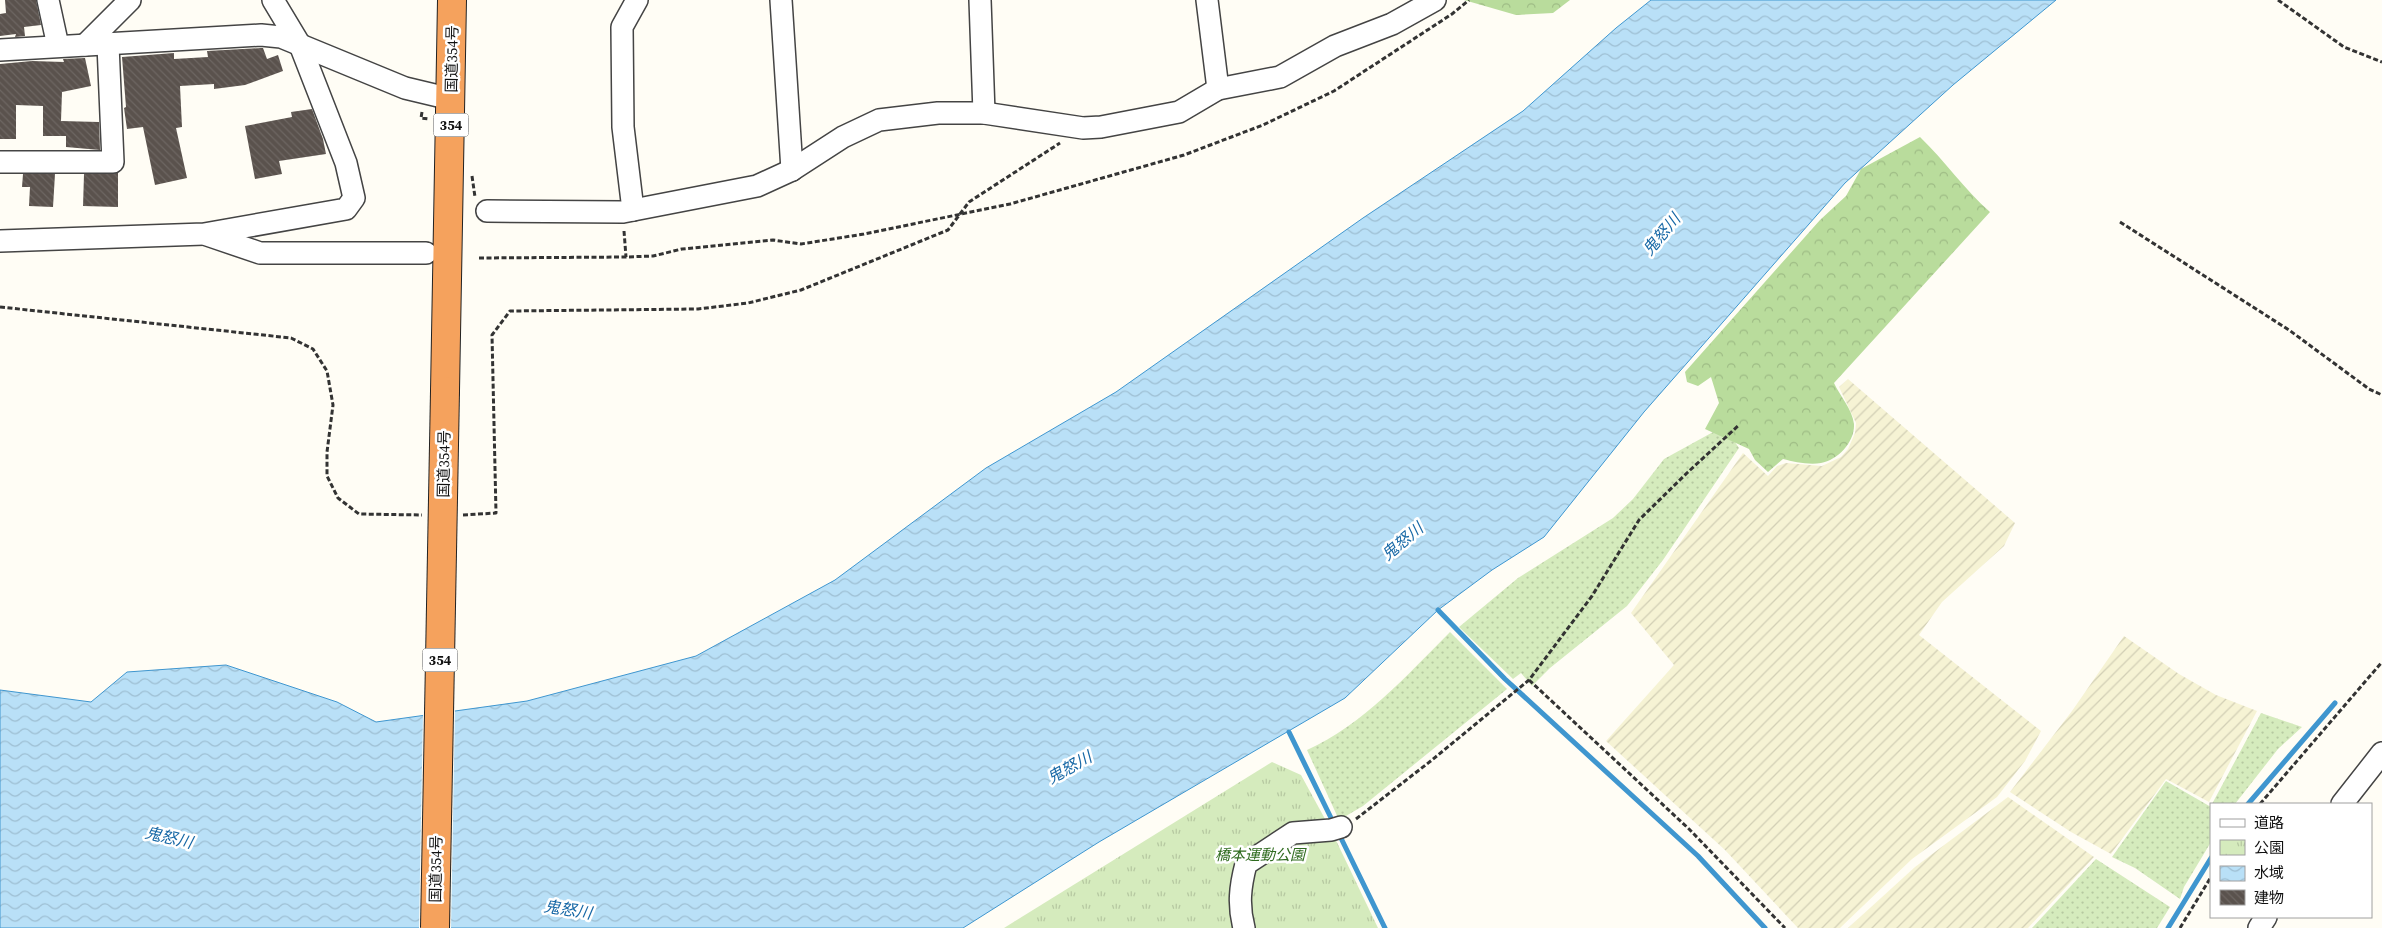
<svg xmlns="http://www.w3.org/2000/svg" width="2382" height="928" font-family="'Source Serif 4','Noto Sans JP',serif">
<defs>
<pattern id="farmland-furrows" width="10" height="10" patternUnits="userSpaceOnUse" patternTransform="scale(1.25)"><rect width="10" height="10" fill="#f6f3d4"/><path d="M-1 1l2-2M0 10L10 0M9 11l2-2" fill="none" stroke="#d2cfb5"/></pattern>
<pattern id="grass-dots" width="8" height="8" patternUnits="userSpaceOnUse" patternTransform="scale(1.25)"><rect width="8" height="8" fill="#d5ebbd"/><path d="M2 2h.1M6 6h.1" fill="none" stroke="#b6c8a1" stroke-width="1.8" stroke-linecap="round"/></pattern>
<pattern id="forest-crowns" width="20" height="18" patternUnits="userSpaceOnUse" patternTransform="scale(1.25)"><rect width="20" height="18" fill="#b9dc9c"/><path d="M2 6a3 3 0 1 1 6 0M12 15a3 3 0 1 1 6 0" fill="none" stroke="#9ebc85"/></pattern>
<pattern id="park-tufts" width="24" height="20" patternUnits="userSpaceOnUse" patternTransform="scale(1.25)"><rect width="24" height="20" fill="#d5ebbd"/><path d="M3 7l-1-3M5 7V3M7 7l1-3M15 17l-1-3M17 17v-4M19 17l1-3" fill="none" stroke="#b6c8a1"/></pattern>
<pattern id="water-waves" width="16" height="10" patternUnits="userSpaceOnUse" patternTransform="scale(1.25)"><rect width="16" height="10" fill="#b9e0f7"/><path d="M0 5q4-4 8 0t8 0" fill="none" stroke="#9ebfd3"/></pattern>
<pattern id="building-back-hatch" width="6" height="6" patternUnits="userSpaceOnUse" patternTransform="scale(1.25)"><rect width="6" height="6" fill="#5a524d"/><path d="M-1 5l2 2M0 0l6 6M5-1l2 2" fill="none" stroke="#6d6662"/></pattern>
</defs>
<rect width="100%" height="100%" fill="#fffdf5"/>
<g fill="url(#farmland-furrows)">
<path d="M1848 379 2015 523 2004 546 1942 602 1919 635 2041 731 2025 761 1997 797 1912 859 1840 928H1798L1725 850 1606 741 1674 665 1631 613 1743 453 1768 476 1777 466 1786 463 1822 466 1841 457 1848 449 1855 433 1856 423 1839 387Z"/>
<path d="M2124 636 2179 674 2216 695 2257 711 2209 802 2166 779 2111 854 2071 832 2010 792 2072 711Z"/>
<path d="M2008 797 2094 857 2028 928H1848L1915 867Z"/>
</g>
<g fill="url(#grass-dots)">
<path d="M1724 426 1739 448 1663 560 1627 606 1550 668 1532 686 1521 673 1513 679 1459 627 1518 578 1613 518 1633 499 1664 459Z"/>
<path d="M1450 632 1507 689 1363 806 1339 820 1307 750C1363 725 1407 675 1450 632Z"/>
<path d="M2261 713 2302 727 2278 749 2235 804H2212Z"/>
<path d="M2166 781 2211 807V842L2184 887 2180 899 2135 868 2112 857Z"/>
<path d="M2096 859 2170 907 2157 928H2032Z"/>
</g>
<g fill="url(#forest-crowns)">
<path d="M1464 0H1570L1553 13 1516 15Z"/>
<path d="M1920 137C1945 161 1964 189 1990 212L1834 383C1840 396 1852 409 1854 424 1855 442 1838 460 1821 463 1809 465 1794 462 1783 459L1768 472 1755 460 1749 449 1705 429 1719 403 1711 377 1698 386 1687 382 1685 372 1820 220 1846 196 1861 169Z"/>
</g>
<path fill="url(#park-tufts)" d="M1272 762 1301 775 1331 830 1378 928H1004Z"/>
<path fill="url(#water-waves)" stroke="#3f96cf" d="M1651 0H2056L1953 85 1845 183 1644 412 1544 537 1492 570 1438 610 1345 698 1099 842 963 928H0V690L91 702 127 672 226 665 337 702 376 722 527 701 696 656 835 580 986 468 1116 392 1363 218 1523 111 1616 28Z"/>
<path fill="#fffdf5" d="M455 708 451 928H419L423 713Z"/>
<g fill="none" stroke-linecap="round" stroke-linejoin="round">
<g stroke="#3f96cf" stroke-width="5">
<path d="M1438 610 1505 679 1698 856 1765 928"/>
<path d="M1289 732 1334 824"/>
<path d="M2248 804 2335 703"/>
<path d="M1338 832 1385 928"/>
<path d="M2168 928 2211 858"/>
</g>
</g>
<g fill="url(#building-back-hatch)">
<path d="M5 0H36L41 25 24 27 25 36 15 37 16 34 0 36V14L6 13Z"/>
<path d="M261 48H263L267 59 278 55 283 71 245 85 214 89V84L180 86 182 127 176 128 187 178 155 185 143 127 127 129 124 108 126 107 122 57 174 53V59L208 57 207 51Z"/>
<path d="M85 58 91 86 62 92 61 121 99 122 100 150 66 147V136H43V106L16 105V139H0V64L32 61 64 62 63 59Z"/>
<path d="M312 109 323 139 326 154 279 161 282 174 255 179 245 126 292 117 291 112Z"/>
<path d="M118 173V207L83 206 84 174Z"/>
<path d="M23 174H55L53 207 29 206 30 187H22Z"/>
</g>
<g fill="none" stroke-linecap="round" stroke-linejoin="round">
<g stroke="#444" stroke-width="24">
<g id="minor">
<path d="M48 0 58 46"/>
<path d="M781 0 792 170"/>
<path d="M980 0 984 113"/>
<path d="M1207 0 1218 89"/>
<path d="M85 45 130 0"/>
<path d="M0 50 261 35 281 37 405 88 451 99"/>
<path d="M0 162H113L108 45"/>
<path d="M633 210 623 127 622 27 637 0"/>
<path d="M487 211 623 212 757 186 792 170 843 137 879 120 938 113H984L1083 128 1101 127 1179 112 1218 89 1280 77 1335 46 1392 24 1435 0"/>
<path d="M207 235 260 253H426"/>
<path d="M0 241 204 234 346 209 354 198 346 163 300 45 273 0"/>
<path d="M2342 804 2382 753"/>
<path d="M1244 928C1238 905 1240 887 1246 864L1293 833 1331 830 1341 827"/>
<path d="M2259 928 2266 917"/>
</g>
</g>
<g stroke="#222" stroke-width="30">
<path id="highway" d="M445 391 452 0"/>
</g>
<g stroke="#333" stroke-width="3" stroke-dasharray="5 2.5" stroke-linecap="butt">
<path d="M2278 0 2344 47 2382 62"/>
<path d="M422 112 421 118 429 119"/>
<path d="M472 176 475 197"/>
<path d="M2120 222 2289 330 2369 389 2382 395"/>
<path d="M624 231 626 257"/>
<path d="M479 258 626 257 653 256 682 249 773 240 801 244 864 234 1010 204 1184 155 1263 125 1334 91 1452 14 1469 0"/>
<path d="M0 307 291 338 313 349 327 371 333 405 327 452V476L338 498 359 514 422 515"/>
<path d="M463 515 496 513 492 335 510 311 698 309 748 303 801 290 948 230 969 202 1060 143"/>
<path d="M1529 680 1689 829 1785 928"/>
<path d="M2260 804 2382 662"/>
<path d="M1356 819 1432 760 1529 680 1592 596 1639 520 1688 472 1739 425"/>
<path d="M2180 928 2211 877"/>
</g>
<use href="#minor" stroke="#fff" stroke-width="21"/>
<use href="#highway" stroke="#f5a25d" stroke-width="28"/>
<g stroke="#222" stroke-width="30" stroke-linecap="butt">
<path id="highway-bridge" d="M435 928 445 391"/>
</g>
<use href="#highway-bridge" stroke="#f5a25d" stroke-width="28"/>
</g>
<g text-anchor="middle" stroke-width="5" stroke-linejoin="round" paint-order="stroke">
<g fill="#fff" stroke="#585858" stroke-width="1">
<rect x="433.5" y="113.5" width="35" height="23" rx="4"/>
<rect x="422.5" y="648.5" width="35" height="23" rx="4"/>
</g>
<g font-size="14" font-weight="bold" fill="#111">
<text x="451" y="130">354</text>
<text x="440" y="665">354</text>
</g>
<g font-size="15" fill="#111" stroke="#fff">
<text transform="translate(452 59) rotate(-89)" y="5">国道354号</text>
<text transform="translate(444 464) rotate(-89)" y="5">国道354号</text>
<text transform="translate(436 869) rotate(-89)" y="5">国道354号</text>
</g>
<g font-size="15" font-style="italic" fill="#2f6b1f" stroke="#fff">
<text x="1260" y="860">橋本運動公園</text>
</g>
<g font-size="16" font-style="italic" fill="#1768a6" stroke="#fff">
<text transform="translate(1661 234) rotate(-50)" y="6">鬼怒川</text>
<text transform="translate(1402 541) rotate(-40)" y="6">鬼怒川</text>
<text transform="translate(1069 767) rotate(-29)" y="6">鬼怒川</text>
<text transform="translate(169 837) rotate(13)" y="6">鬼怒川</text>
<text transform="translate(568 909) rotate(9)" y="6">鬼怒川</text>
</g>
</g>
<rect x="2210" y="803" width="162" height="115" fill="#ffffff" stroke="#a0a0a0"/>
<rect x="2220" y="819" width="25" height="8" fill="#ffffff" stroke="#a0a0a0"/>
<text x="2254" y="828" font-size="15" fill="#111111">道路</text>
<rect x="2220" y="840" width="25" height="15" fill="url(#park-tufts)" stroke="#a0a0a0"/>
<text x="2254" y="853" font-size="15" fill="#111111">公園</text>
<rect x="2220" y="866" width="25" height="15" fill="url(#water-waves)" stroke="#a0a0a0"/>
<text x="2254" y="878" font-size="15" fill="#111111">水域</text>
<rect x="2220" y="890" width="25" height="15" fill="url(#building-back-hatch)" stroke="#a0a0a0"/>
<text x="2254" y="903" font-size="15" fill="#111111">建物</text>
</svg>
